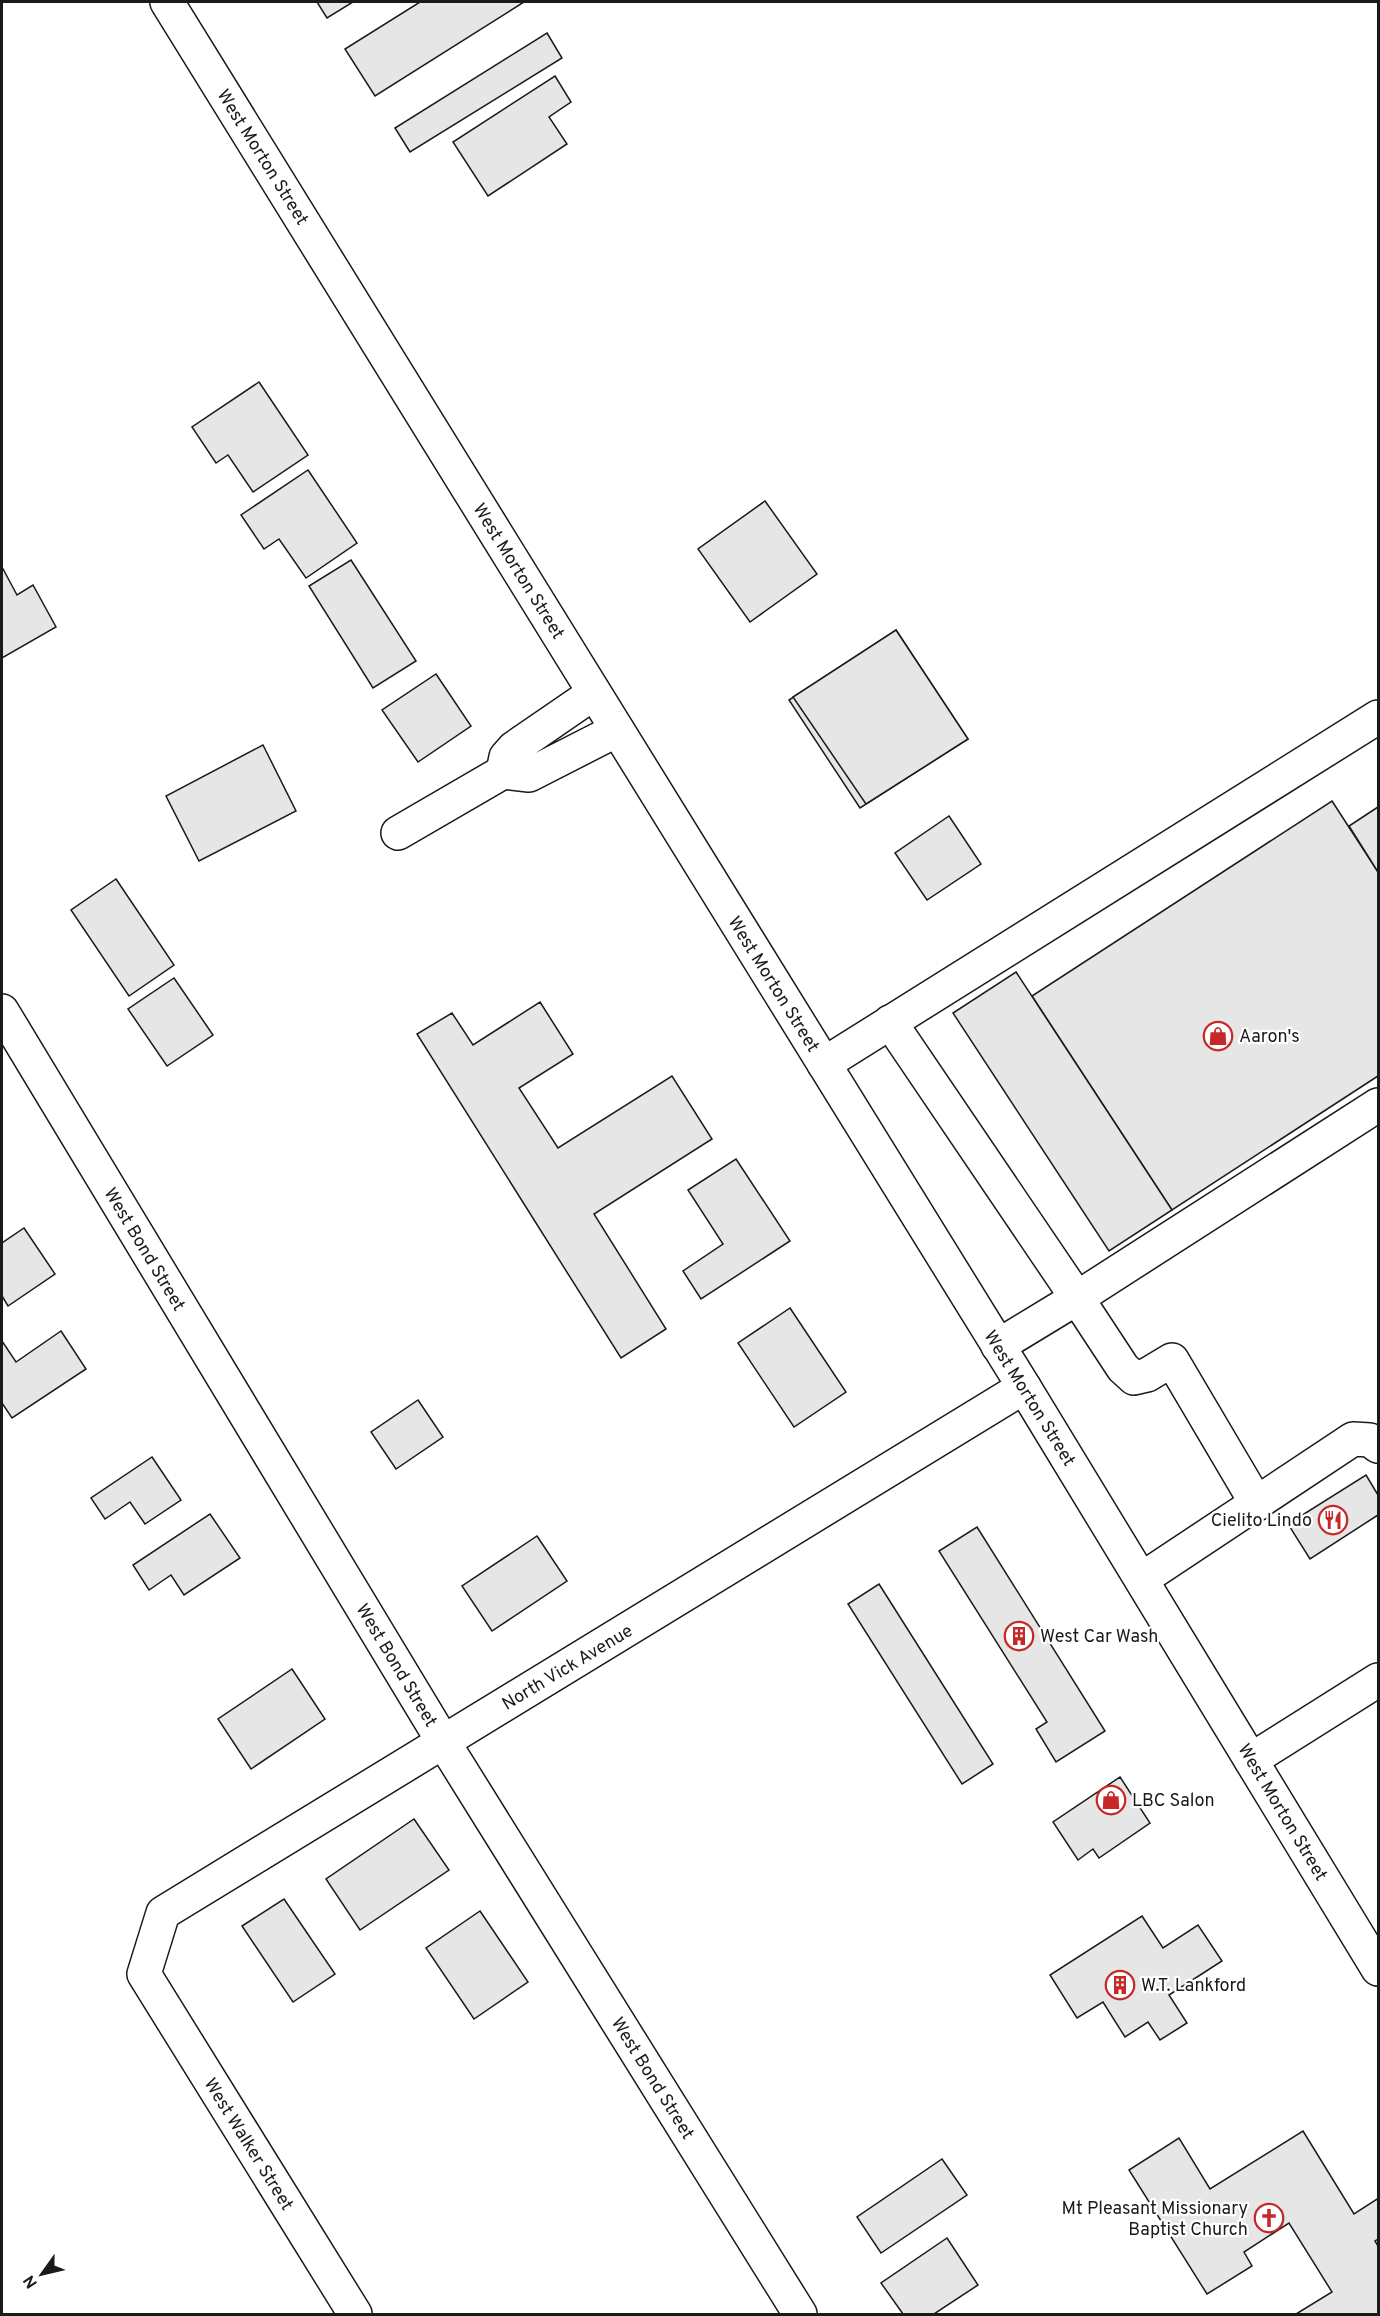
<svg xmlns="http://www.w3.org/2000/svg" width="1380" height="2316" font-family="Overpass,sans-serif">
<rect width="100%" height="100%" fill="#fff"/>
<g fill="#e6e6e6" stroke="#1a1a1a" stroke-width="1.5">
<path d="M317 2H353L327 18Z"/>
<path d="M420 2H524L375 96 345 49Z"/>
<path d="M547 33 562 58 410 152 395 128Z"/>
<path d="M555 76 571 102 549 117 567 144 488 196 453 142Z"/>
<path d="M259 382 308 455 253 492 228 455 216 463 192 427Z"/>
<path d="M308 470 357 543 306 578 279 539 264 549 241 515Z"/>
<path d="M765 501 817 574 750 622 698 549Z"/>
<path d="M351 560 416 661 373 688 309 586Z"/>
<path d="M2 567 17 595 33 585 56 627 2 658Z"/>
<path d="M896 630 968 739 860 808 789 700Z"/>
<path d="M896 630 968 739 866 804 793 697Z"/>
<path d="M436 674 471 726 418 762 382 710Z"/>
<path d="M263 745 296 811 199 861 166 796Z"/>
<path d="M1332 801 1378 872V1076L1172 1210 1032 996Z"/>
<path d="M1378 807V872L1349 826Z"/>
<path d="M949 816 981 864 927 900 895 853Z"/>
<path d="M116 879 174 965 129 996 71 910Z"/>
<path d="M1016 972 1172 1210 1109 1251 953 1013Z"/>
<path d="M174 978 213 1035 167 1066 128 1009Z"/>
<path d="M540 1002 573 1054 519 1088 558 1148 672 1076 712 1139 594 1214 666 1329 621 1358 417 1034 452 1013 473 1045Z"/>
<path d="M736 1159 790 1241 701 1299 683 1271 723 1244 688 1190Z"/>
<path d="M24 1228 55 1274 8 1306 2 1296V1243Z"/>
<path d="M790 1308 846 1392 794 1427 738 1343Z"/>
<path d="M61 1331 86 1369 12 1418 2 1403V1341L16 1362Z"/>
<path d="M418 1400 443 1437 396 1469 371 1432Z"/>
<path d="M152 1457 181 1500 145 1524 130 1502 105 1519 91 1498Z"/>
<path d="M1366 1475 1378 1495V1515L1310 1559 1288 1524Z"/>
<path d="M210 1514 240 1558 184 1595 171 1575 149 1590 133 1565Z"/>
<path d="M977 1527 1105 1731 1056 1762 1036 1729 1047 1722 939 1551Z"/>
<path d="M537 1536 567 1581 492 1631 462 1586Z"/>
<path d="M879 1584 993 1764 962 1784 848 1604Z"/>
<path d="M292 1669 325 1719 251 1769 218 1719Z"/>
<path d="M1120 1777 1150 1823 1099 1858 1093 1849 1078 1860 1053 1822Z"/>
<path d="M414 1819 449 1870 360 1930 326 1879Z"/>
<path d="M284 1899 335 1974 293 2002 242 1926Z"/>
<path d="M480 1911 528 1982 474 2019 426 1948Z"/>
<path d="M1142 1916 1163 1948 1198 1925 1222 1961 1169 1995 1187 2023 1160 2040 1148 2022 1125 2037 1103 2002 1077 2018 1050 1975Z"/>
<path d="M1303 2131 1354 2214 1377 2199 1378 2201V2239L1375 2241 1378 2246V2314H1296L1332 2292 1289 2223 1244 2252 1252 2266 1207 2294 1129 2170 1179 2138 1210 2189Z"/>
<path d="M942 2159 967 2195 881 2253 857 2217Z"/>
<path d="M947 2238 978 2285 934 2314H903L881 2283Z"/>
</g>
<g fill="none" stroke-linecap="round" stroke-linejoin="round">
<g stroke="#1a1a1a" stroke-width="36">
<g id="minor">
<path d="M594 693 514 748 506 757 503 772 529 775 617 730"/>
<path d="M398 833 503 772"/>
<path d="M2 1011 444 1743 800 2314"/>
<path d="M890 1022 1077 1298 1378 1105"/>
<path d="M824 1064 1378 717"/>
<path d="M998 1346 1077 1298 1123 1368 1134 1378 1147 1375 1172 1360 1257 1504"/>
<path d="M1142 1579 1353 1439 1370 1440 1378 1446"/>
<path d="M1251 1760 1378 1680"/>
<path d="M355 2314 144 1974 163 1913 1024 1387"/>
</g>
</g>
<g stroke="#1a1a1a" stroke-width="36">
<path id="major" d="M167 2 1024 1387 1378 1969"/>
</g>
<use href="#minor" stroke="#fff" stroke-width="33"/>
<use href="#major" stroke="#fff" stroke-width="33"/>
</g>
<defs>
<g id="shop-ring" transform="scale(1.5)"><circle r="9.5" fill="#fff" stroke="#c62828" stroke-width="1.5"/><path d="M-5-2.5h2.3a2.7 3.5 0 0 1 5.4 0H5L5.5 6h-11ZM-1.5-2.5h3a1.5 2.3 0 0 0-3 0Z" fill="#c62828"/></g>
<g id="restaurant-ring" transform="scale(1.5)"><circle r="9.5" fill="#fff" stroke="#c62828" stroke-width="1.5"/><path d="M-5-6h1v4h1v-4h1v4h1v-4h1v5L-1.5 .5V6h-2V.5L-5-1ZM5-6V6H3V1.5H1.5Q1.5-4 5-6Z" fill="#c62828"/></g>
<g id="building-ring" transform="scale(1.5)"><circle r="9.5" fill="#fff" stroke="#c62828" stroke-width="1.5"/><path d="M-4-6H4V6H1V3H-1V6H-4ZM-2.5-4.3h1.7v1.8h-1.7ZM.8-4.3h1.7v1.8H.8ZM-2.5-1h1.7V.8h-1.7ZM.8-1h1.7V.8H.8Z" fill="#c62828"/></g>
<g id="church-ring" transform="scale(1.5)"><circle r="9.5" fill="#fff" stroke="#c62828" stroke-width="1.5"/><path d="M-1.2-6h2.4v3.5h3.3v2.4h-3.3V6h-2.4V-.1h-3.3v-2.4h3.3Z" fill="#c62828"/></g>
</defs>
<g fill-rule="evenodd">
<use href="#shop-ring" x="1218" y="1036"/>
<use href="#restaurant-ring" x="1333" y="1520"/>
<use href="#building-ring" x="1019" y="1636"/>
<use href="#shop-ring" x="1111" y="1800"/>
<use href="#building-ring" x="1120" y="1985"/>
<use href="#church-ring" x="1269" y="2218"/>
</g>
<g text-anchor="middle" stroke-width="4.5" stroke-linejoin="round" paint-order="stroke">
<g font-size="18" fill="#1a1a1a" stroke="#fff">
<text transform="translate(263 157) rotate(58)" y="6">West Morton Street</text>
<text transform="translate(519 571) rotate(58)" y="6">West Morton Street</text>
<text transform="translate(774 984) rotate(58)" y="6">West Morton Street</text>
<text transform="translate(145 1249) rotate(59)" y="6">West Bond Street</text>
<text transform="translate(1030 1398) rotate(58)" y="6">West Morton Street</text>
<text transform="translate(397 1665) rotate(59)" y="6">West Bond Street</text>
<text transform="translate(567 1667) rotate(-31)" y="6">North Vick Avenue</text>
<text transform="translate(1283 1812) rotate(59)" y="6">West Morton Street</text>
<text transform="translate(653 2078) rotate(58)" y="6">West Bond Street</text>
<text transform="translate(249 2144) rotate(58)" y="6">West Walker Street</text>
</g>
<g font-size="18" fill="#1a1a1a" stroke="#fff" text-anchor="start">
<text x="1239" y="1042">Aaron's</text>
<text x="1312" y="1526" text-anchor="end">Cielito Lindo</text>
<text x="1040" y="1642">West Car Wash</text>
<text x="1132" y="1806">LBC Salon</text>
<text x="1141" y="1991">W.T. Lankford</text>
<text x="1248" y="2214" text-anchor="end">Mt Pleasant Missionary<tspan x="1248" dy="21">Baptist Church</tspan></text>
</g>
</g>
<rect width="1380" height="2316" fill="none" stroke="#1a1a1a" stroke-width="6"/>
<g transform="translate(42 2274) rotate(236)" stroke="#ffffff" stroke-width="4.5" paint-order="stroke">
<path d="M0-4.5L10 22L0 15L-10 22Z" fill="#1a1a1a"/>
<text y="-9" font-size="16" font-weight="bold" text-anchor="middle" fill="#1a1a1a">N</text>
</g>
</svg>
